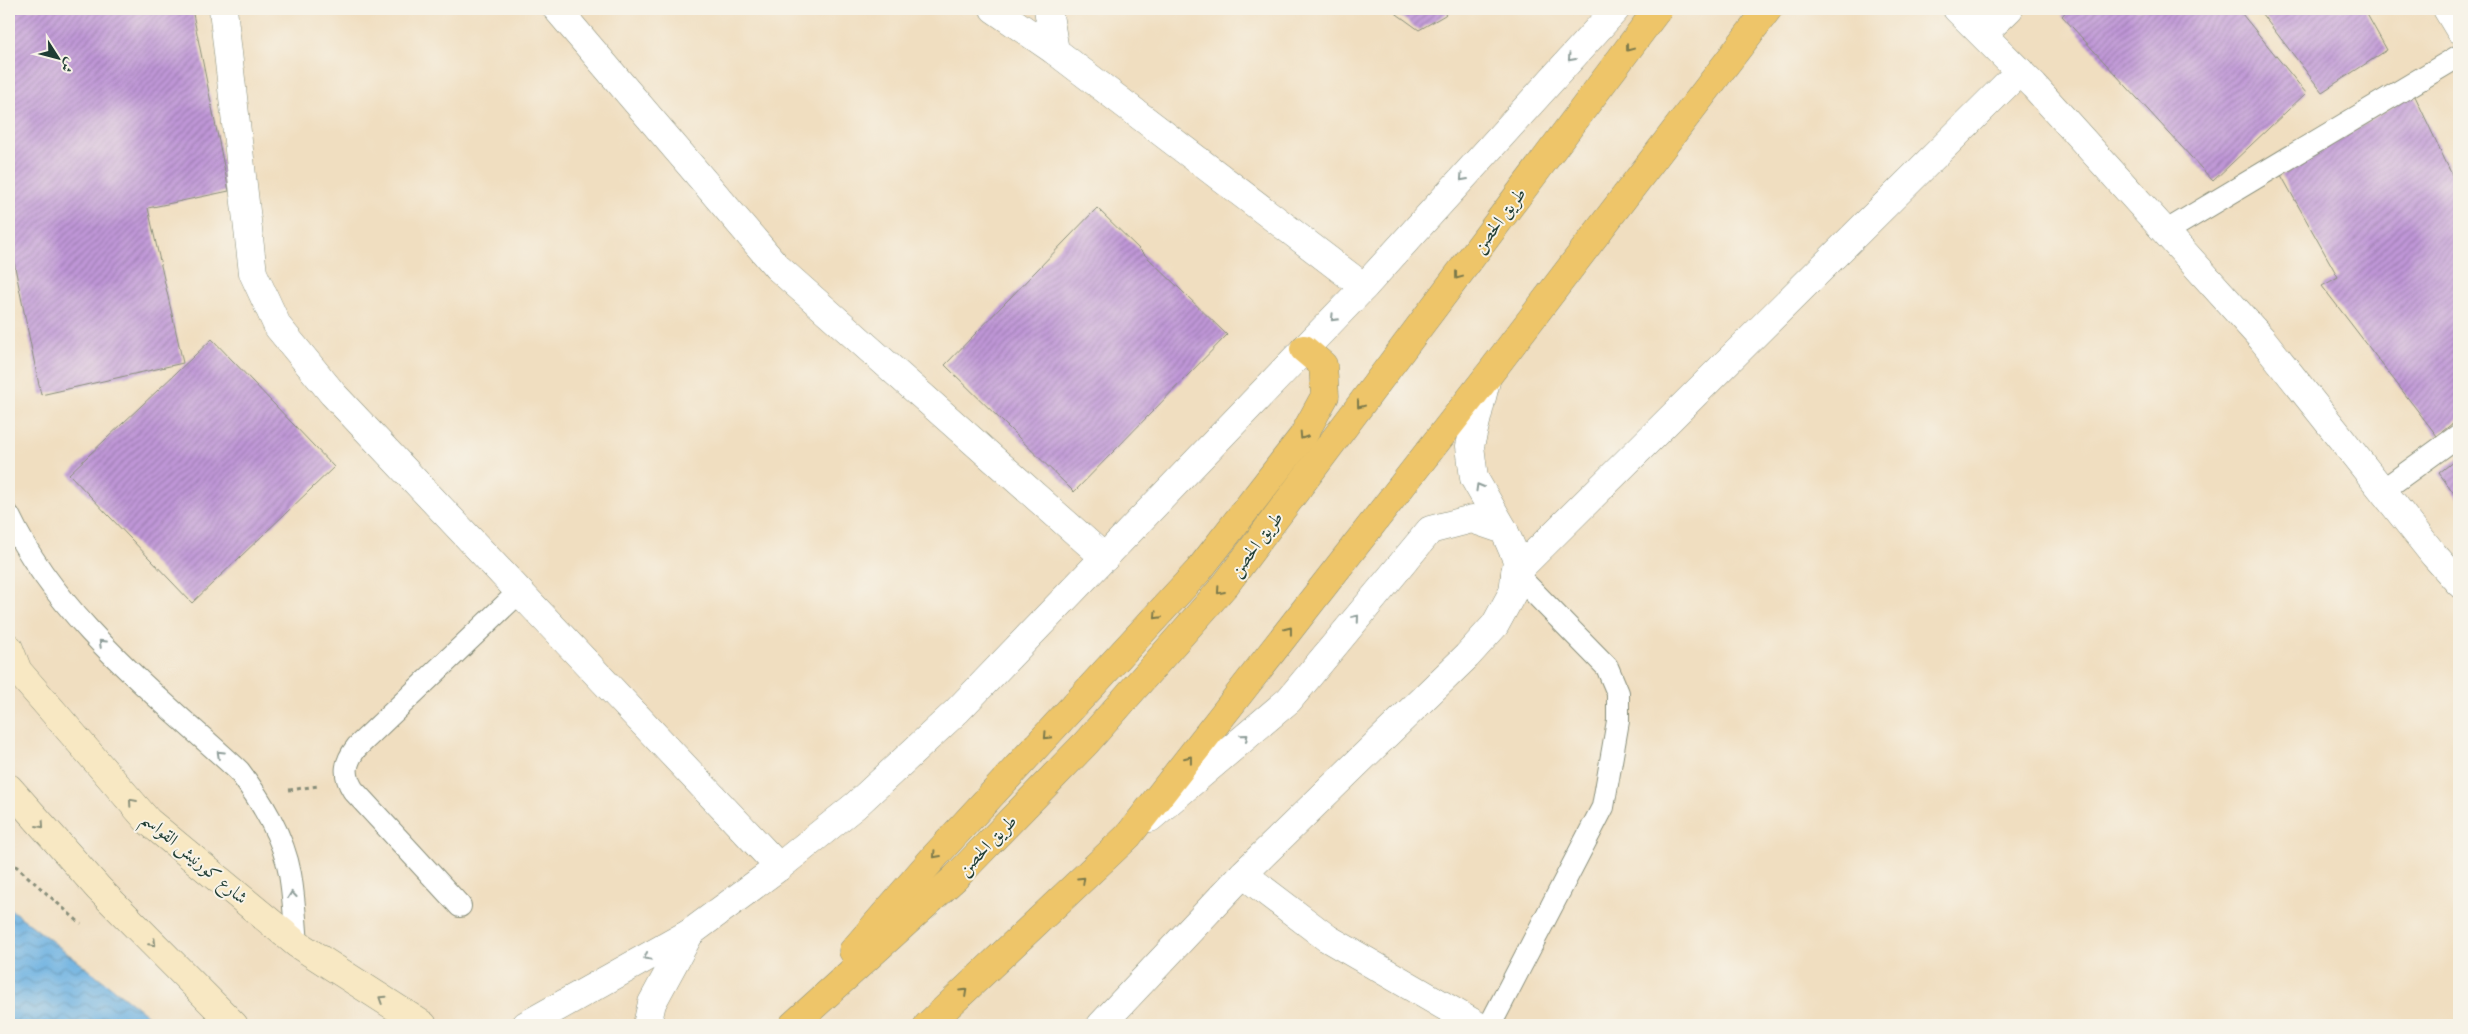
<svg xmlns="http://www.w3.org/2000/svg" width="2468" height="1034" font-family="'IM FELL Double Pica',Amiri,serif">
<defs>
<pattern id="water-waves" width="16" height="10" patternUnits="userSpaceOnUse" patternTransform="scale(1.25)"><rect width="16" height="10" fill="#6ab0e1"/><path d="M0 5q4-4 8 0t8 0" fill="none" stroke="#5790b7"/></pattern>
<pattern id="building-hatch" width="6" height="6" patternUnits="userSpaceOnUse" patternTransform="scale(1.25)"><rect width="6" height="6" fill="#bf96d7"/><path d="M-1 1l2-2M0 6l6-6M5 7l2-2" fill="none" stroke="#9b7caf"/></pattern>
</defs>
<rect width="100%" height="100%" fill="#f7f3e8"/>
<filter id="ink" filterUnits="userSpaceOnUse"><feTurbulence type="fractalNoise" baseFrequency=".02" numOctaves="2"/><feDisplacementMap in="SourceGraphic" scale="10" xChannelSelector="R" yChannelSelector="G"/><feConvolveMatrix kernelMatrix="1 2 1 2 8 2 1 2 1" color-interpolation-filters="sRGB"/></filter>
<filter id="wash" filterUnits="userSpaceOnUse"><feTurbulence type="fractalNoise" baseFrequency=".0096" numOctaves="4" result="noise"/><feDisplacementMap in="SourceGraphic" scale="20" xChannelSelector="R" yChannelSelector="G"/><feGaussianBlur stdDeviation="1.12" result="paint"/><feColorMatrix in="noise" values="0 0 0 0 0 0 0 0 0 0 0 0 0 0 0 0 0 1.4 0 .05"/><feComposite in="paint" operator="in"/></filter>
<g filter="url(#wash)">
<rect width="100%" height="100%" fill="#f0dec0"/>
<path fill="url(#water-waves)" stroke="#44768a" d="M9 908 146 1014 156 1025H9Z"/>
<g id="blocks">
<g fill="url(#building-hatch)">
<path d="M9 9H192L229 191 148 208 183 363 41 395 9 238Z"/>
<path d="M1390 9H1450L1445 15 1419 30Z"/>
<path d="M2068 9H2238L2306 93 2213 181 2062 16Z"/>
<path d="M2258 9H2364L2387 50 2322 92Z"/>
<path d="M2414 94 2459 190V418L2437 436 2322 286 2338 277 2281 175Z"/>
<path d="M1097 208 1227 335 1074 492 945 365Z"/>
<path d="M212 339 334 467 192 603 69 474Z"/>
<path d="M2459 457V500L2439 473Z"/>
</g>
</g>
</g>
<g filter="url(#ink)">
<use href="#blocks" fill-opacity="0" stroke="#888e7a" stroke-width="1"/>
<g fill="none" stroke-linecap="round" stroke-linejoin="round">
<g stroke="#888e7a" stroke-width="24">
<g id="service">
<path d="M2165 232 2459 56"/>
<path d="M2383 490 2459 435"/>
<path d="M9 516C57 618 157 695 239 771 262 802 283 836 290 874 294 897 295 921 297 944"/>
<path d="M460 906 353 790C343 774 345 762 357 747L519 592"/>
<path d="M1490 1025 1603 807 1618 721V693L1607 667 1515 573"/>
</g>
</g>
<g stroke="#888e7a" stroke-width="29">
<g id="minor">
<path d="M223 9 253 273 278 327 333 394 779 867"/>
<path d="M557 9 777 267 1105 558"/>
<path d="M994 9 1055 51 1364 287"/>
<path d="M1048 9 1055 51"/>
<path d="M1957 9 2034 86 2262 339 2434 555 2459 583"/>
<path d="M1983 34 2009 9"/>
<path d="M1515 573 2020 71"/>
<path d="M1150 818 1289 700 1430 530 1472 519 1504 530"/>
<path d="M1243 874 1327 938 1477 1025"/>
<path d="M526 1025 690 933 779 867 856 805 957 711 1364 287 1616 9"/>
<path d="M647 1025 652 1003 690 933"/>
<path d="M1101 1025 1243 874 1467 656 1495 625 1513 592 1517 560 1504 530 1474 478 1470 446 1487 377"/>
</g>
</g>
<g stroke="#888e7a" stroke-width="29">
<path id="tertiary" d="M2447 9 2459 29"/>
</g>
<g stroke="#888e7a" stroke-width="29">
<g id="secondary">
<path d="M9 648 18 671 148 821 297 944 423 1025"/>
<path d="M9 788 99 889 234 1025"/>
</g>
</g>
<g stroke="#888e7a" stroke-width="29">
<g id="primary">
<path d="M853 951 936 855 1199 570 1303 436 1325 396 1323 365 1304 349"/>
<path d="M793 1025 955 878 1086 743 1226 584 1658 9"/>
<path d="M928 1025 1128 836 1487 377 1768 9"/>
</g>
</g>
<g stroke="#888e7a" stroke-width="3" stroke-dasharray="4 4" stroke-linecap="butt">
<path d="M289 790 318 786"/>
<path d="M9 860 81 924"/>
</g>
<use href="#service" stroke="#fff" stroke-width="22"/>
<use href="#minor" stroke="#fff" stroke-width="28"/>
<use href="#tertiary" stroke="#fff" stroke-width="28"/>
<use href="#secondary" stroke="#f8e8c3" stroke-width="28"/>
<use href="#primary" stroke="#eec569" stroke-width="28"/>
</g>
<defs><path id="oneway-chevron" d="M-2-3.5L2.5 0L-2 3.5" fill="none" stroke-width="1.6" stroke-linecap="round" stroke-linejoin="round" transform="scale(1.25)"/></defs>
<g stroke="#7c7a4c">
<use href="#oneway-chevron" transform="translate(1629 48) rotate(127)"/>
<use href="#oneway-chevron" transform="translate(1458 276) rotate(127)"/>
<use href="#oneway-chevron" transform="translate(1360 405) rotate(127)"/>
<use href="#oneway-chevron" transform="translate(1303 436) rotate(123)"/>
<use href="#oneway-chevron" transform="translate(1220 591) rotate(131)"/>
<use href="#oneway-chevron" transform="translate(1157 616) rotate(133)"/>
<use href="#oneway-chevron" transform="translate(1289 630) rotate(-52)"/>
<use href="#oneway-chevron" transform="translate(1047 736) rotate(133)"/>
<use href="#oneway-chevron" transform="translate(1189 759) rotate(-52)"/>
<use href="#oneway-chevron" transform="translate(936 855) rotate(132)"/>
<use href="#oneway-chevron" transform="translate(1082 880) rotate(-43)"/>
<use href="#oneway-chevron" transform="translate(964 992) rotate(-43)"/>
</g>
<g stroke="#8f9e9a">
<use href="#oneway-chevron" transform="translate(1571 58) rotate(132)"/>
<use href="#oneway-chevron" transform="translate(1463 178) rotate(132)"/>
<use href="#oneway-chevron" transform="translate(1334 318) rotate(134)"/>
<use href="#oneway-chevron" transform="translate(1479 487) rotate(-120)"/>
<use href="#oneway-chevron" transform="translate(1356 618) rotate(-50)"/>
<use href="#oneway-chevron" transform="translate(102 643) rotate(-136)"/>
<use href="#oneway-chevron" transform="translate(1245 737) rotate(-40)"/>
<use href="#oneway-chevron" transform="translate(220 754) rotate(-137)"/>
<use href="#oneway-chevron" transform="translate(292 895) rotate(-96)"/>
<use href="#oneway-chevron" transform="translate(647 957) rotate(151)"/>
</g>
<g stroke="#8c927c">
<use href="#oneway-chevron" transform="translate(132 802) rotate(-131)"/>
<use href="#oneway-chevron" transform="translate(41 825) rotate(48)"/>
<use href="#oneway-chevron" transform="translate(153 943) rotate(45)"/>
<use href="#oneway-chevron" transform="translate(382 999) rotate(-147)"/>
</g>
</g>
<g text-anchor="middle" stroke-width="4" stroke-linejoin="round" paint-order="stroke">
<g font-size="18" fill="#1f3d34" stroke="#f7f3e8">
<text transform="translate(1499 220) rotate(-53)" y="6">طريق الحصن</text>
<text transform="translate(1256 544) rotate(-53)" y="6">طريق الحصن</text>
<text transform="translate(987 845) rotate(-46)" y="6">طريق الحصن</text>
<text transform="translate(195 858) rotate(40)" y="6">شارع كورنيش القواسم</text>
</g>
</g>
<rect width="2468" height="1034" fill="none" stroke="#f7f3e8" stroke-width="30"/>
<g transform="translate(58 58) rotate(126)" stroke="#f7f3e8" stroke-width="4" paint-order="stroke">
<path d="M0-4L9 19L0 12L-9 19Z" fill="#1f3d34"/>
<text y="-8" font-size="14" font-weight="bold" text-anchor="middle" fill="#1f3d34">ش</text>
</g>
</svg>
